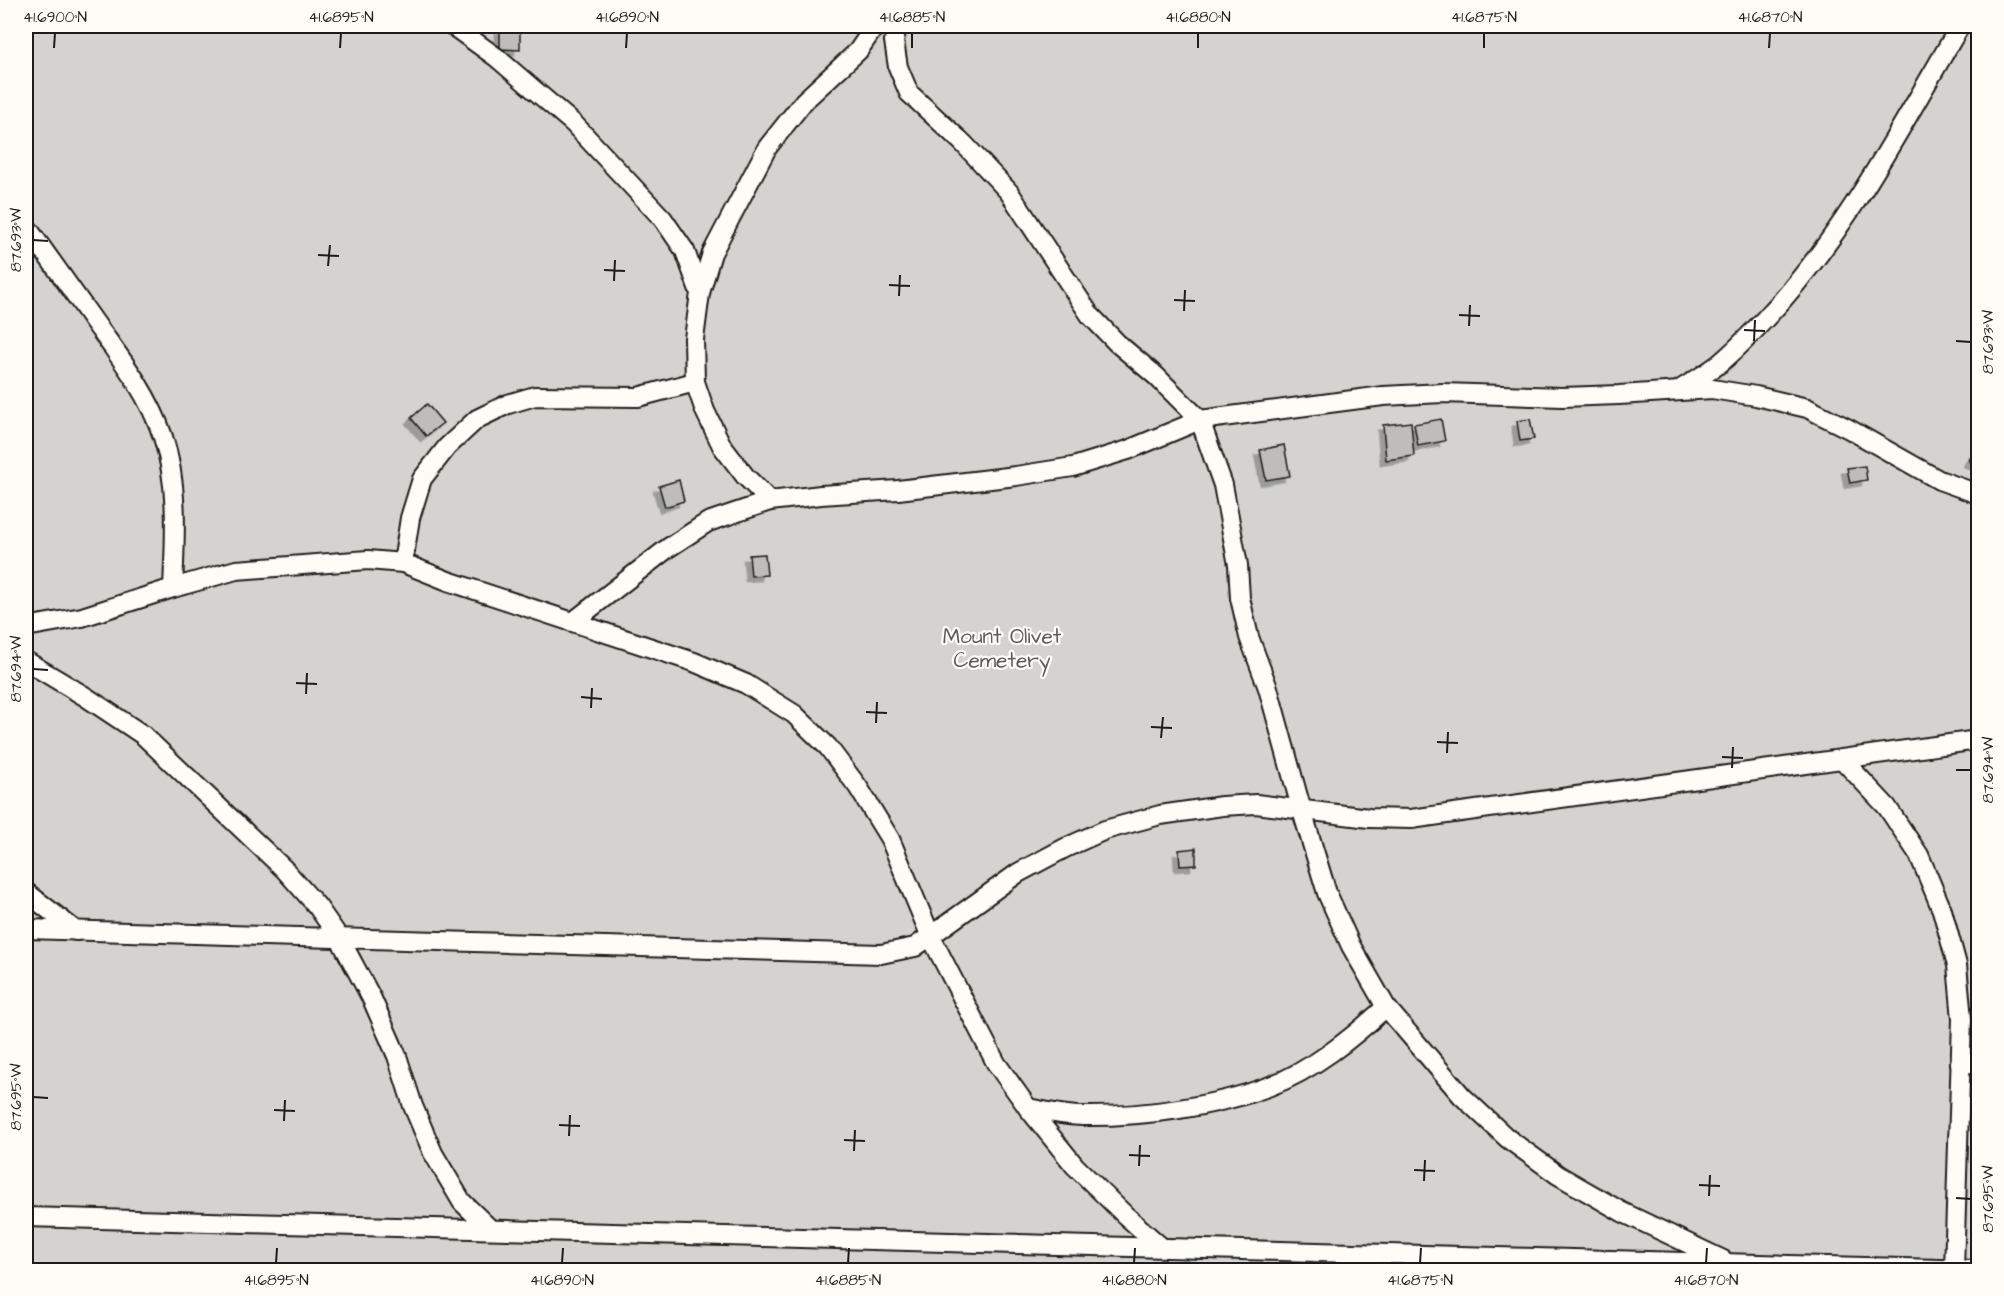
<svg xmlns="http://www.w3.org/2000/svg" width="2004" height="1296" font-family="'Architects Daughter',sans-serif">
<defs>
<filter id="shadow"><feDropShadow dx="-5.5" dy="5.5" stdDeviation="0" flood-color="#0004"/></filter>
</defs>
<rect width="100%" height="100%" fill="#f4f3ee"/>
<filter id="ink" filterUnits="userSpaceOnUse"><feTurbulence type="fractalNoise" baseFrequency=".0167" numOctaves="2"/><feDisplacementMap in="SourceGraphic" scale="12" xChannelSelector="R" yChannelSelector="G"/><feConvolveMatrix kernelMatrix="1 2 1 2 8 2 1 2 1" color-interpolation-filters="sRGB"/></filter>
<g filter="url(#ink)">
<rect fill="#d4d3cf" stroke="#787876" stroke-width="1.5" x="26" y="26" width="1952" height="1244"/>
<g fill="#bebdba" stroke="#1c1c1c" stroke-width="1.5" filter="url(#shadow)">
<path d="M500 28 520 29V50L500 49Z"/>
<path d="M427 404 443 423 426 436 411 418Z"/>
<path d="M1441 419 1445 441 1418 446 1414 424Z"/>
<path d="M1530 419 1534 439 1520 441 1517 421Z"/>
<path d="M1411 422 1414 456 1386 460 1383 425Z"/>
<path d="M1284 445 1290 476 1266 480 1260 450Z"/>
<path d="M1978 445V465L1969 461Z"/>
<path d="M1865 466 1867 480 1850 483 1847 468Z"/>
<path d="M679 480 684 501 665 507 659 486Z"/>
<path d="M765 554 767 575 751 576 749 555Z"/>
<path d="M1196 848V865L1180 866 1179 850Z"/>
</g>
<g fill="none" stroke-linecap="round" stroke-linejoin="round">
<g stroke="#1c1c1c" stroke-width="22">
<g id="service">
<path d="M453 26 496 57 574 124 634 188 663 219 685 251 700 293"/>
<path d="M897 26 894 41 898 67 909 93 963 143 1009 192 1090 315 1117 343 1156 376 1200 420 1223 485 1238 565 1240 598 1249 637 1268 688 1302 811 1327 893 1351 946 1386 1007 1462 1096 1507 1138 1558 1175 1622 1212 1723 1260"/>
<path d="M26 226C50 259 74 293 98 327 123 361 150 397 163 437 179 486 175 538 173 588"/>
<path d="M1681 389C1694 381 1707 373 1719 364 1736 350 1751 334 1765 319 1846 234 1901 126 1960 26"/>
<path d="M770 501 745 476 722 446 705 411 695 382 694 339 700 293 712 253 767 148 804 101 858 51 875 26"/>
<path d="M403 563 410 518 422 479 447 447 477 419 508 404 535 396 638 397 695 382"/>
<path d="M574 621 668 548 708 522 770 501 821 495 898 490 1016 476 1073 467 1128 450 1200 420 1383 396 1443 393 1562 397 1619 395 1712 389 1756 396 1807 408 1849 429 1939 480 1978 494"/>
<path d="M26 627 82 617 173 588 236 570 368 560 403 563 448 581 694 662 746 684 794 714 828 747 858 787 890 839 931 937 996 1063 1028 1108 1075 1166 1125 1215 1161 1247"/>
<path d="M26 661 86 697 143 735 284 869 317 906 340 939 372 999 397 1056 413 1106 433 1153 462 1202 490 1229"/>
<path d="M1842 759 1887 807 1919 855 1942 910 1957 965 1962 1019 1954 1269"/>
<path d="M26 892 76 931"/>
<path d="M26 929 881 954 915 947 1018 873 1065 848 1105 830 1160 815 1222 806 1256 804 1369 818 1411 819 1978 740"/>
<path d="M1960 1063H1978"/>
<path d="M1028 1108C1045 1111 1064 1116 1082 1116 1140 1117 1215 1107 1270 1086 1313 1070 1352 1038 1386 1007"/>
<path d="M26 1217 1978 1270"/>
</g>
</g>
<use href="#service" stroke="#fdfcf7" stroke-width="18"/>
</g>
</g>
<path fill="none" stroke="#1c1c1c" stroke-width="2" d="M54 48 55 33M340 48 341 33M626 48 627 33M912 48V33M1198 48V33M1484 48V33M1769 48 1770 33M33 240 48 241M318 255 339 256M328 266 330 245M604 270 625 271M614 281 615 260M889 285 910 286M899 296 900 275M1174 300 1195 301M1184 311 1185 290M1459 315 1480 316M1469 326 1470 305M1744 330 1765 331M1754 341 1755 320M1956 341 1971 342M33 669 48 670M296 683 317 684M306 694 307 673M581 697 602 699M591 708 592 688M866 712 887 713M876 723 877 702M1151 727 1172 728M1161 738 1163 717M1437 742 1458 743M1447 753 1448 732M1722 757 1743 758M1732 768 1733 747M1956 770H1971M33 1097 48 1098M274 1110 295 1111M284 1121 285 1100M559 1125 580 1126M569 1136 570 1115M844 1140 865 1141M854 1151 855 1130M1129 1155 1150 1156M1139 1166 1140 1145M1414 1170 1435 1171M1424 1181 1425 1160M1699 1185 1720 1186M1709 1196 1710 1175M1956 1198 1971 1199M276 1263 277 1248M562 1263 563 1248M848 1263 849 1248M1134 1263 1135 1248M1420 1263 1421 1248M1706 1263 1707 1248"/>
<g text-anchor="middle" stroke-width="4.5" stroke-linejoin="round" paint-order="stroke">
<g font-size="21" fill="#5c5c5b" stroke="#fdfcf7">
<text x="1002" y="643">Mount Olivet<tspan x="1002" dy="24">Cemetery</tspan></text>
</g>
</g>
<rect width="2004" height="1296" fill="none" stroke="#fdfcf7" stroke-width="66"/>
<rect x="33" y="33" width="1938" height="1230" fill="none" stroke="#1c1c1c" stroke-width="2"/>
<g font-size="15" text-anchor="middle" fill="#1c1c1c">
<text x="55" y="22">41.6900°N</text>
<text x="341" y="22">41.6895°N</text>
<text x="627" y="22">41.6890°N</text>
<text x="912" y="22">41.6885°N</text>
<text x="1198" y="22">41.6880°N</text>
<text x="1484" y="22">41.6875°N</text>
<text x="1770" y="22">41.6870°N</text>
<text transform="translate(16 240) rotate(-90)" y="5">87.693°W</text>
<text transform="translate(1988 342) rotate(-90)" y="5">87.693°W</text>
<text transform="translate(16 669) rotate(-90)" y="5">87.694°W</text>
<text transform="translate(1988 770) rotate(-90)" y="5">87.694°W</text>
<text transform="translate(16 1097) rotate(-90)" y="5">87.695°W</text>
<text transform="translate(1988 1199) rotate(-90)" y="5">87.695°W</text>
<text x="276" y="1285">41.6895°N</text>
<text x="562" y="1285">41.6890°N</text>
<text x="848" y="1285">41.6885°N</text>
<text x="1134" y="1285">41.6880°N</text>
<text x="1420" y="1285">41.6875°N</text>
<text x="1706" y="1285">41.6870°N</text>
</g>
</svg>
